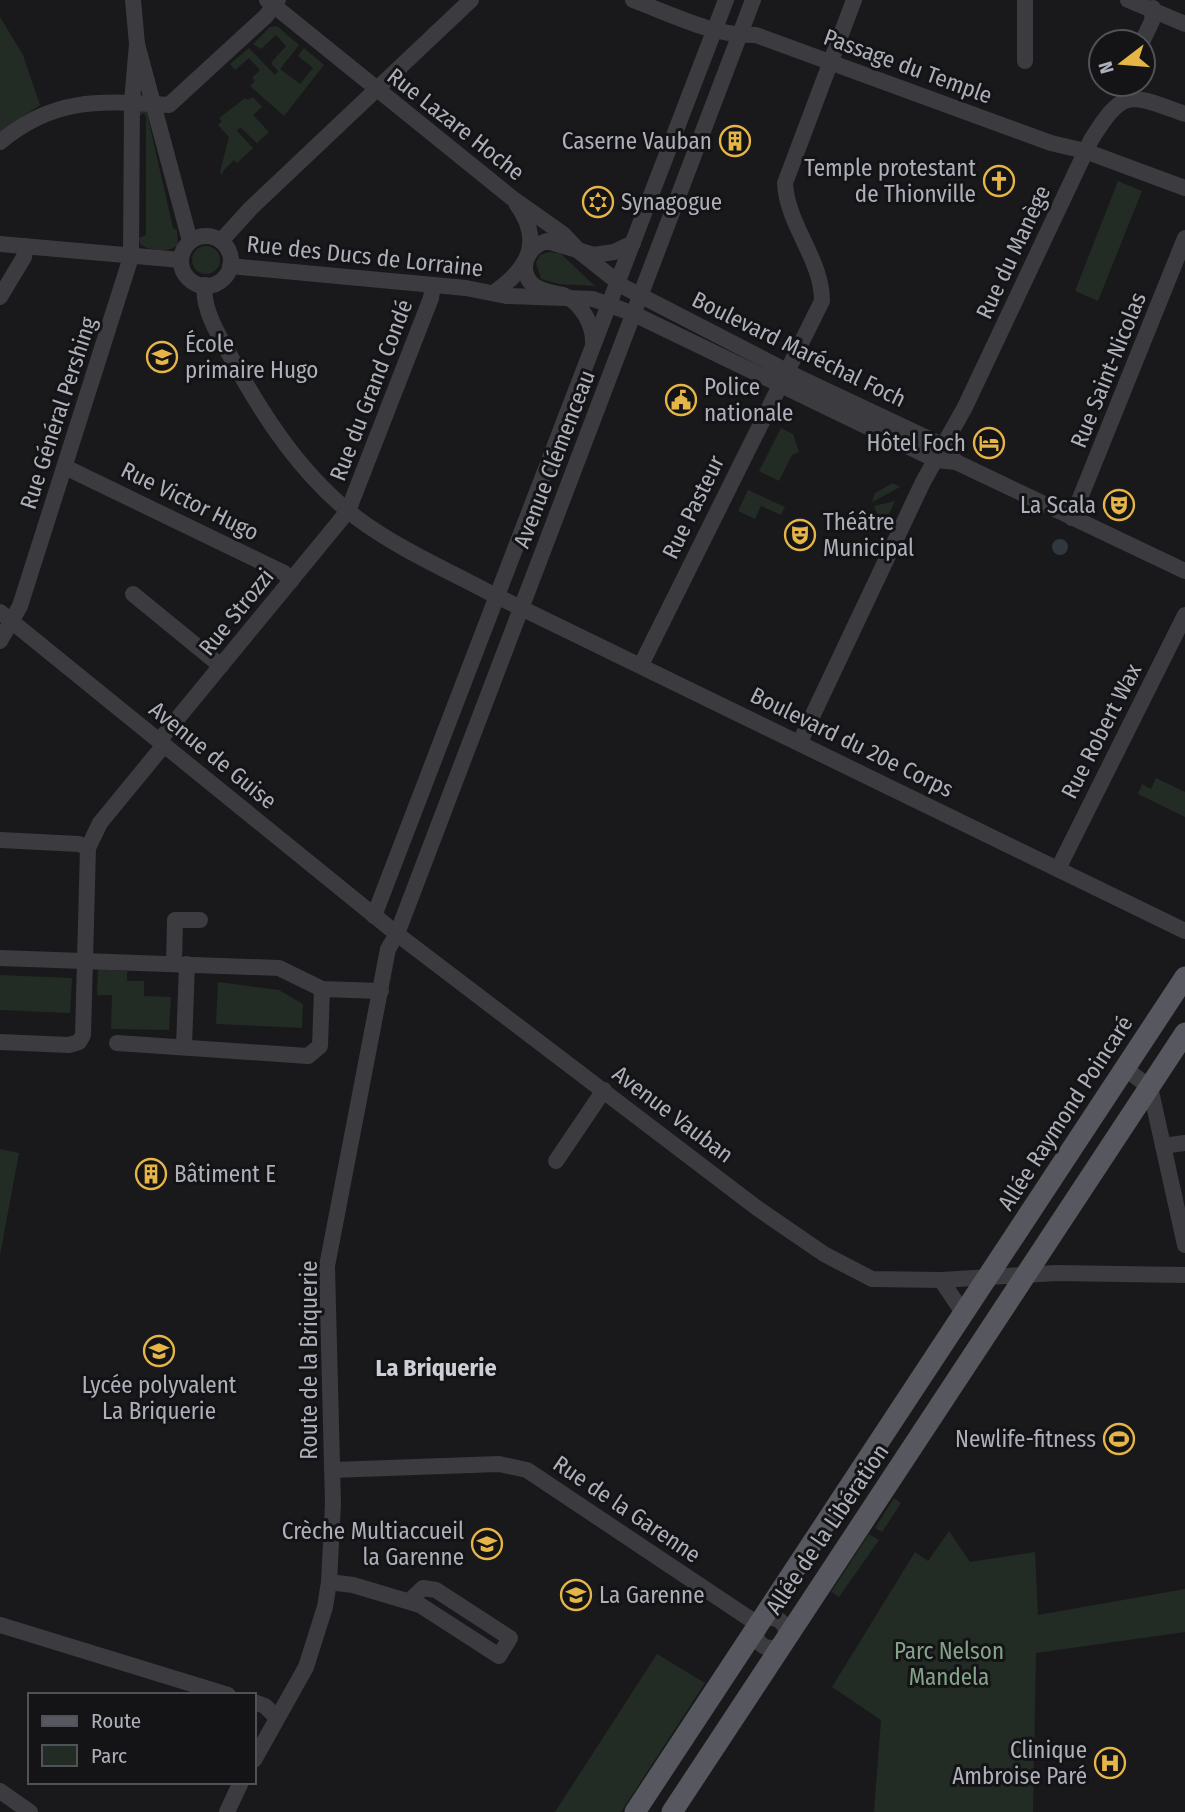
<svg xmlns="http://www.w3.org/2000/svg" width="1185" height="1812" font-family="'Fira Sans Condensed',sans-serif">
<rect width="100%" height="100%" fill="#19191b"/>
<g fill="#232b25">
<path d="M0 17 23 55 40 105 0 133Z"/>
<path d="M277 26 299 45 280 69 300 84 313 68 298 56 304 48 324 65 284 116 250 86 255 81 252 78 260 70 249 58 235 70 230 64 249 48 275 75 278 71 271 63 286 46 276 35 261 49 253 44 270 27Z"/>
<path d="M253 97 262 107 253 115 269 132 257 143 240 127 237 131 253 148 237 163 234 160 223 171V175L220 172 229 137 218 125 222 121 219 118 245 98 248 100Z"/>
<path d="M146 109 173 228 177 230 178 245C169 253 149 251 140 244L139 238 146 235V117L144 113 138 117 139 110Z"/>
<path d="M1118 181 1142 191 1098 301 1075 291Z"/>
<circle cx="206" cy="260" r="14"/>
<path d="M549 252 560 253 595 286 559 284 541 279 536 263 540 255Z"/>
<path d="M781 428 793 434 799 452 792 455 779 481 759 471Z"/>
<path d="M893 483 900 487 872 502 875 493Z"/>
<path d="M748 490 785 507 781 515 761 506 755 519 738 511Z"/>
<path d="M895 501 882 529 873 524 877 514 874 506Z"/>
<path d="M1156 778 1185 792V817L1138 794 1142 784 1151 789Z"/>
<path d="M98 969 127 971V981H144V996L171 997 169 1030 111 1029 112 995H97Z"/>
<path d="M0 975 72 978 70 1013 0 1010Z"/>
<path d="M218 982 279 990 303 1004 302 1028 216 1024Z"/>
<path d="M0 1149 19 1153 0 1255Z"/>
<path d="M894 1498 901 1503 882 1532 875 1528Z"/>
<path d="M949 1531 970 1562 1035 1552 1038 1615 1185 1589V1632L1036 1653 1033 1812H874L881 1720 832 1687 915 1552 928 1561Z"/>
<path d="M869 1534 879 1540 839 1597 831 1592Z"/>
<path d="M657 1654 705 1683 621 1812H555Z"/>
</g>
<circle fill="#30383f" cx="1060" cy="547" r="8"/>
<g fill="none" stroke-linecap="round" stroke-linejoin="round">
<g stroke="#3b3b40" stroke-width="16">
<path d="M133 0 137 44 190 241"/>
<path d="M267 0 512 198 563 234 581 253 624 287 802 379 944 446 956 462"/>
<path d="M633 0C671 14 715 37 756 35L1051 143 1085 151 1185 188"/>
<path d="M1025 0V61"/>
<path d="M1128 0 1185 24"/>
<path d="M1142 42 1152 21 1153 8"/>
<path d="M0 142C55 96 102 101 169 105L266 16 278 0"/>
<circle cx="206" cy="261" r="25"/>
<path d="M221 241 251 208 471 0"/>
<path d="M0 244 181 260"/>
<path d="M230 266 466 288 506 296 593 299 634 314 936 460 956 462 1185 571"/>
<path d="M205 285C201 308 221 340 232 359 264 418 303 477 357 518 397 548 445 569 488 592L1185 931"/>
<path d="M496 291C531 266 542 239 516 203"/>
<path d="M0 297 24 257 26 246"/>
<path d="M593 344C594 325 581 302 563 295 552 292 540 292 532 284 517 268 528 246 547 241L594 255 614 252 633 243"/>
<path d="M65 467 284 573 291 581"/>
<path d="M1072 518 1185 238"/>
<path d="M133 594 221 666"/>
<path d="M0 612 397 934 757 1208 824 1254 872 1279 941 1280 1056 1273 1185 1275"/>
<path d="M0 641 20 606 131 257 132 102 137 44"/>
<path d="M641 665 822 301C822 259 787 225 785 183L854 0"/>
<path d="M159 741 348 511 431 298 433 285"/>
<path d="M800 742 923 482 965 407 1091 140C1124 87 1129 94 1185 114"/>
<path d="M0 840 79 844 88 848"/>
<path d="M1059 867 1185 615"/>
<path d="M374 916 726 0"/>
<path d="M0 958 279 968 322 989 381 991"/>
<path d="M174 963 175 920H200"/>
<path d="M0 1042 69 1045 79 1042 83 1035 88 848 100 823 164 745"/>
<path d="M117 1043 308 1056 320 1046 322 989"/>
<path d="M184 1046 187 964"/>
<path d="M1125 1069 1150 1087 1185 1245"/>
<path d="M1163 1146 1185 1143"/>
<path d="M556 1161 604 1090"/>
<path d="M941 1280 964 1314"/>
<path d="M332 1470 499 1464 527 1470 759 1625"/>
<path d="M329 1582 353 1585 420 1605 499 1656 510 1638 436 1590 423 1588 409 1601"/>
<circle cx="771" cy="1633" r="15"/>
<path d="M0 1625 228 1695"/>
<path d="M254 1702 265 1706 277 1718"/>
<path d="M254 1760 306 1667 325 1607 329 1582 333 1504 327 1266 388 949 397 934 753 0"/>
<path d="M0 1791 30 1812"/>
<path d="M227 1812 241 1782"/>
</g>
<g stroke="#57585f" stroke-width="21">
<path d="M635 1812 1185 977"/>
<path d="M672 1812 1185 1033"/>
</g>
</g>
<defs>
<g id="building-ring" transform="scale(1.575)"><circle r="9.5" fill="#141416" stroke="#e6b547" stroke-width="1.5"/><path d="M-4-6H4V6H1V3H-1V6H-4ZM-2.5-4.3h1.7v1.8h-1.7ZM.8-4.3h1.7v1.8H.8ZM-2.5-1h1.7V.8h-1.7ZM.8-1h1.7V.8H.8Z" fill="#e6b547"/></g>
<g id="church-ring" transform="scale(1.575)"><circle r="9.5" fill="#141416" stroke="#e6b547" stroke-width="1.5"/><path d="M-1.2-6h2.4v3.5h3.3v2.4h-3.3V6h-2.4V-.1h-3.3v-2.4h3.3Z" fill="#e6b547"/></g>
<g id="synagogue-ring" transform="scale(1.575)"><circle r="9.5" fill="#141416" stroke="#e6b547" stroke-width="1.5"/><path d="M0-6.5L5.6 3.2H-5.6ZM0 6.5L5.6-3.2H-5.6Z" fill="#e6b547"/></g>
<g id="school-ring" transform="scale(1.575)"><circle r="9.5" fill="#141416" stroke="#e6b547" stroke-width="1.5"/><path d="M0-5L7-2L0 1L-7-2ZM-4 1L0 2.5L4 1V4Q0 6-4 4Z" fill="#e6b547"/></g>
<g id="civic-ring" transform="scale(1.575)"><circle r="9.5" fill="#141416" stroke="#e6b547" stroke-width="1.5"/><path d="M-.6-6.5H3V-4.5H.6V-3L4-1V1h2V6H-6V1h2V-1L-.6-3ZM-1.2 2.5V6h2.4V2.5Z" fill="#e6b547"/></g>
<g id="hotel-ring" transform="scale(1.575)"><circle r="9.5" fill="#141416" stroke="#e6b547" stroke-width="1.5"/><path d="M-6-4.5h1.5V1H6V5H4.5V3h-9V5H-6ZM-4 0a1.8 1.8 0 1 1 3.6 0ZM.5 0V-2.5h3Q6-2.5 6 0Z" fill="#e6b547"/></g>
<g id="theatre-ring" transform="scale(1.575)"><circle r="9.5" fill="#141416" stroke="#e6b547" stroke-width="1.5"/><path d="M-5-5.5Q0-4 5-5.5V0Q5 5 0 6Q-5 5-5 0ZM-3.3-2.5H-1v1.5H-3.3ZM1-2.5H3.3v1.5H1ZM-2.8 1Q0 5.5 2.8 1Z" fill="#e6b547"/></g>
<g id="stadium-ring" transform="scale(1.575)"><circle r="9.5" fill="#141416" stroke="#e6b547" stroke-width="1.5"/><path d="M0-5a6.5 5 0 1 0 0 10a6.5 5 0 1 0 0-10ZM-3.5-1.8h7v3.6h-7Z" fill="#e6b547"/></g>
<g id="hospital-ring" transform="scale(1.575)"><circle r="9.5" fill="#141416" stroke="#e6b547" stroke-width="1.5"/><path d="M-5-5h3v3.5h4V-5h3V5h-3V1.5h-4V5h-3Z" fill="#e6b547"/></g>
</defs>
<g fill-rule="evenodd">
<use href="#building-ring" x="735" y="141"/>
<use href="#church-ring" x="999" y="181"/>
<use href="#synagogue-ring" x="598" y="202"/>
<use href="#school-ring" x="162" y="357"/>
<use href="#civic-ring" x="681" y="400"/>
<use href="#hotel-ring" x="989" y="443"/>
<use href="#theatre-ring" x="1119" y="505"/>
<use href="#theatre-ring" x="800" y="535"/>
<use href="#building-ring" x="151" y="1174"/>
<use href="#school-ring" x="159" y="1351"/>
<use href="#stadium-ring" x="1119" y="1439"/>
<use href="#school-ring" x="487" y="1544"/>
<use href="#school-ring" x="576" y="1595"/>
<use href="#hospital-ring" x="1110" y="1763"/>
</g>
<g text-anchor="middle" stroke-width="6" stroke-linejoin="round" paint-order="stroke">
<g font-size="23" fill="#adb0ba" stroke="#141416">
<text transform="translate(908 66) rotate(20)" y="8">Passage du Temple</text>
<text transform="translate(456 124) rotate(38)" y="8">Rue Lazare Hoche</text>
<text transform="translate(1013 252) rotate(-65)" y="8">Rue du Manège</text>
<text transform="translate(365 256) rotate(6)" y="8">Rue des Ducs de Lorraine</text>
<text transform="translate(799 349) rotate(26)" y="8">Boulevard Maréchal Foch</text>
<text transform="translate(1108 370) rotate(-68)" y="8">Rue Saint-Nicolas</text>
<text transform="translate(371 390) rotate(-69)" y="8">Rue du Grand Condé</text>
<text transform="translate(58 413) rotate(-72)" y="8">Rue Général Pershing</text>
<text transform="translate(554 459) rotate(-69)" y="8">Avenue Clémenceau</text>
<text transform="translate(190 501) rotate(26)" y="8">Rue Victor Hugo</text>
<text transform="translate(693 507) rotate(-64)" y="8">Rue Pasteur</text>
<text transform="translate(236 612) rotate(-51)" y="8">Rue Strozzi</text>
<text transform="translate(1101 731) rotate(-63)" y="8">Rue Robert Wax</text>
<text transform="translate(852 742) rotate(26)" y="8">Boulevard du 20e Corps</text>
<text transform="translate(213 755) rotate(39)" y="8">Avenue de Guise</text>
<text transform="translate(1065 1113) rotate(-57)" y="8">Allée Raymond Poincaré</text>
<text transform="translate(673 1114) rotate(37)" y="8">Avenue Vauban</text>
<text transform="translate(309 1360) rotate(-90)" y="8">Route de la Briquerie</text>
<text transform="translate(627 1509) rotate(34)" y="8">Rue de la Garenne</text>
<text transform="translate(827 1529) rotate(-56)" y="8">Allée de la Libération</text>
</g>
<g font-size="23" fill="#adb0ba" stroke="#141416" text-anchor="end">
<text x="712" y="149">Caserne Vauban</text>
<text x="976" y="176">Temple protestant<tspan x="976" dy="26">de Thionville</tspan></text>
<text x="621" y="210" text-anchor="start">Synagogue</text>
<text x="185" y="352" text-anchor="start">École<tspan x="185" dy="26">primaire Hugo</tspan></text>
<text x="704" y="395" text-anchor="start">Police<tspan x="704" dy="26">nationale</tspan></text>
<text x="966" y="451">Hôtel Foch</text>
<text x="1096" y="513">La Scala</text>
<text x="823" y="530" text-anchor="start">Théâtre<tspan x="823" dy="26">Municipal</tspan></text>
<text x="174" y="1182" text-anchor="start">Bâtiment E</text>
<text x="159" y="1393" text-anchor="middle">Lycée polyvalent<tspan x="159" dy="26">La Briquerie</tspan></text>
<text x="1096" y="1447">Newlife-fitness</text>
<text x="464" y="1539">Crèche Multiaccueil<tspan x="464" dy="26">la Garenne</tspan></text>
<text x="599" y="1603" text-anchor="start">La Garenne</text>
<text x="1087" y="1758">Clinique<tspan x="1087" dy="26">Ambroise Paré</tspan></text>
</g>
<g font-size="23" fill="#85a388" stroke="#141416">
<text x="949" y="1659">Parc Nelson<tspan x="949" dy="26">Mandela</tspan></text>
</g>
<g font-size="24" font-weight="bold" fill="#cdcfd6" stroke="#141416">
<text x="436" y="1376">La Briquerie</text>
</g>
</g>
<rect x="28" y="1693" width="228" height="91" fill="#141416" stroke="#515258" stroke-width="2"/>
<rect x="42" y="1716" width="35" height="10" fill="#57585f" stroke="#515258" stroke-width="2"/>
<text x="91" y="1728" font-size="21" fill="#adb0ba">Route</text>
<rect x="42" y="1745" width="35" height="21" fill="#232b25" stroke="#515258" stroke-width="2"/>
<text x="91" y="1763" font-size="21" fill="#adb0ba">Parc</text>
<g transform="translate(1122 63) rotate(254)"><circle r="33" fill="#141416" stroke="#515258" stroke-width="2"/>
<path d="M0-5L12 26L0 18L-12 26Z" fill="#e6b547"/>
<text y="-10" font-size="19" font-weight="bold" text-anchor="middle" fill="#adb0ba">N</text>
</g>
</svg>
